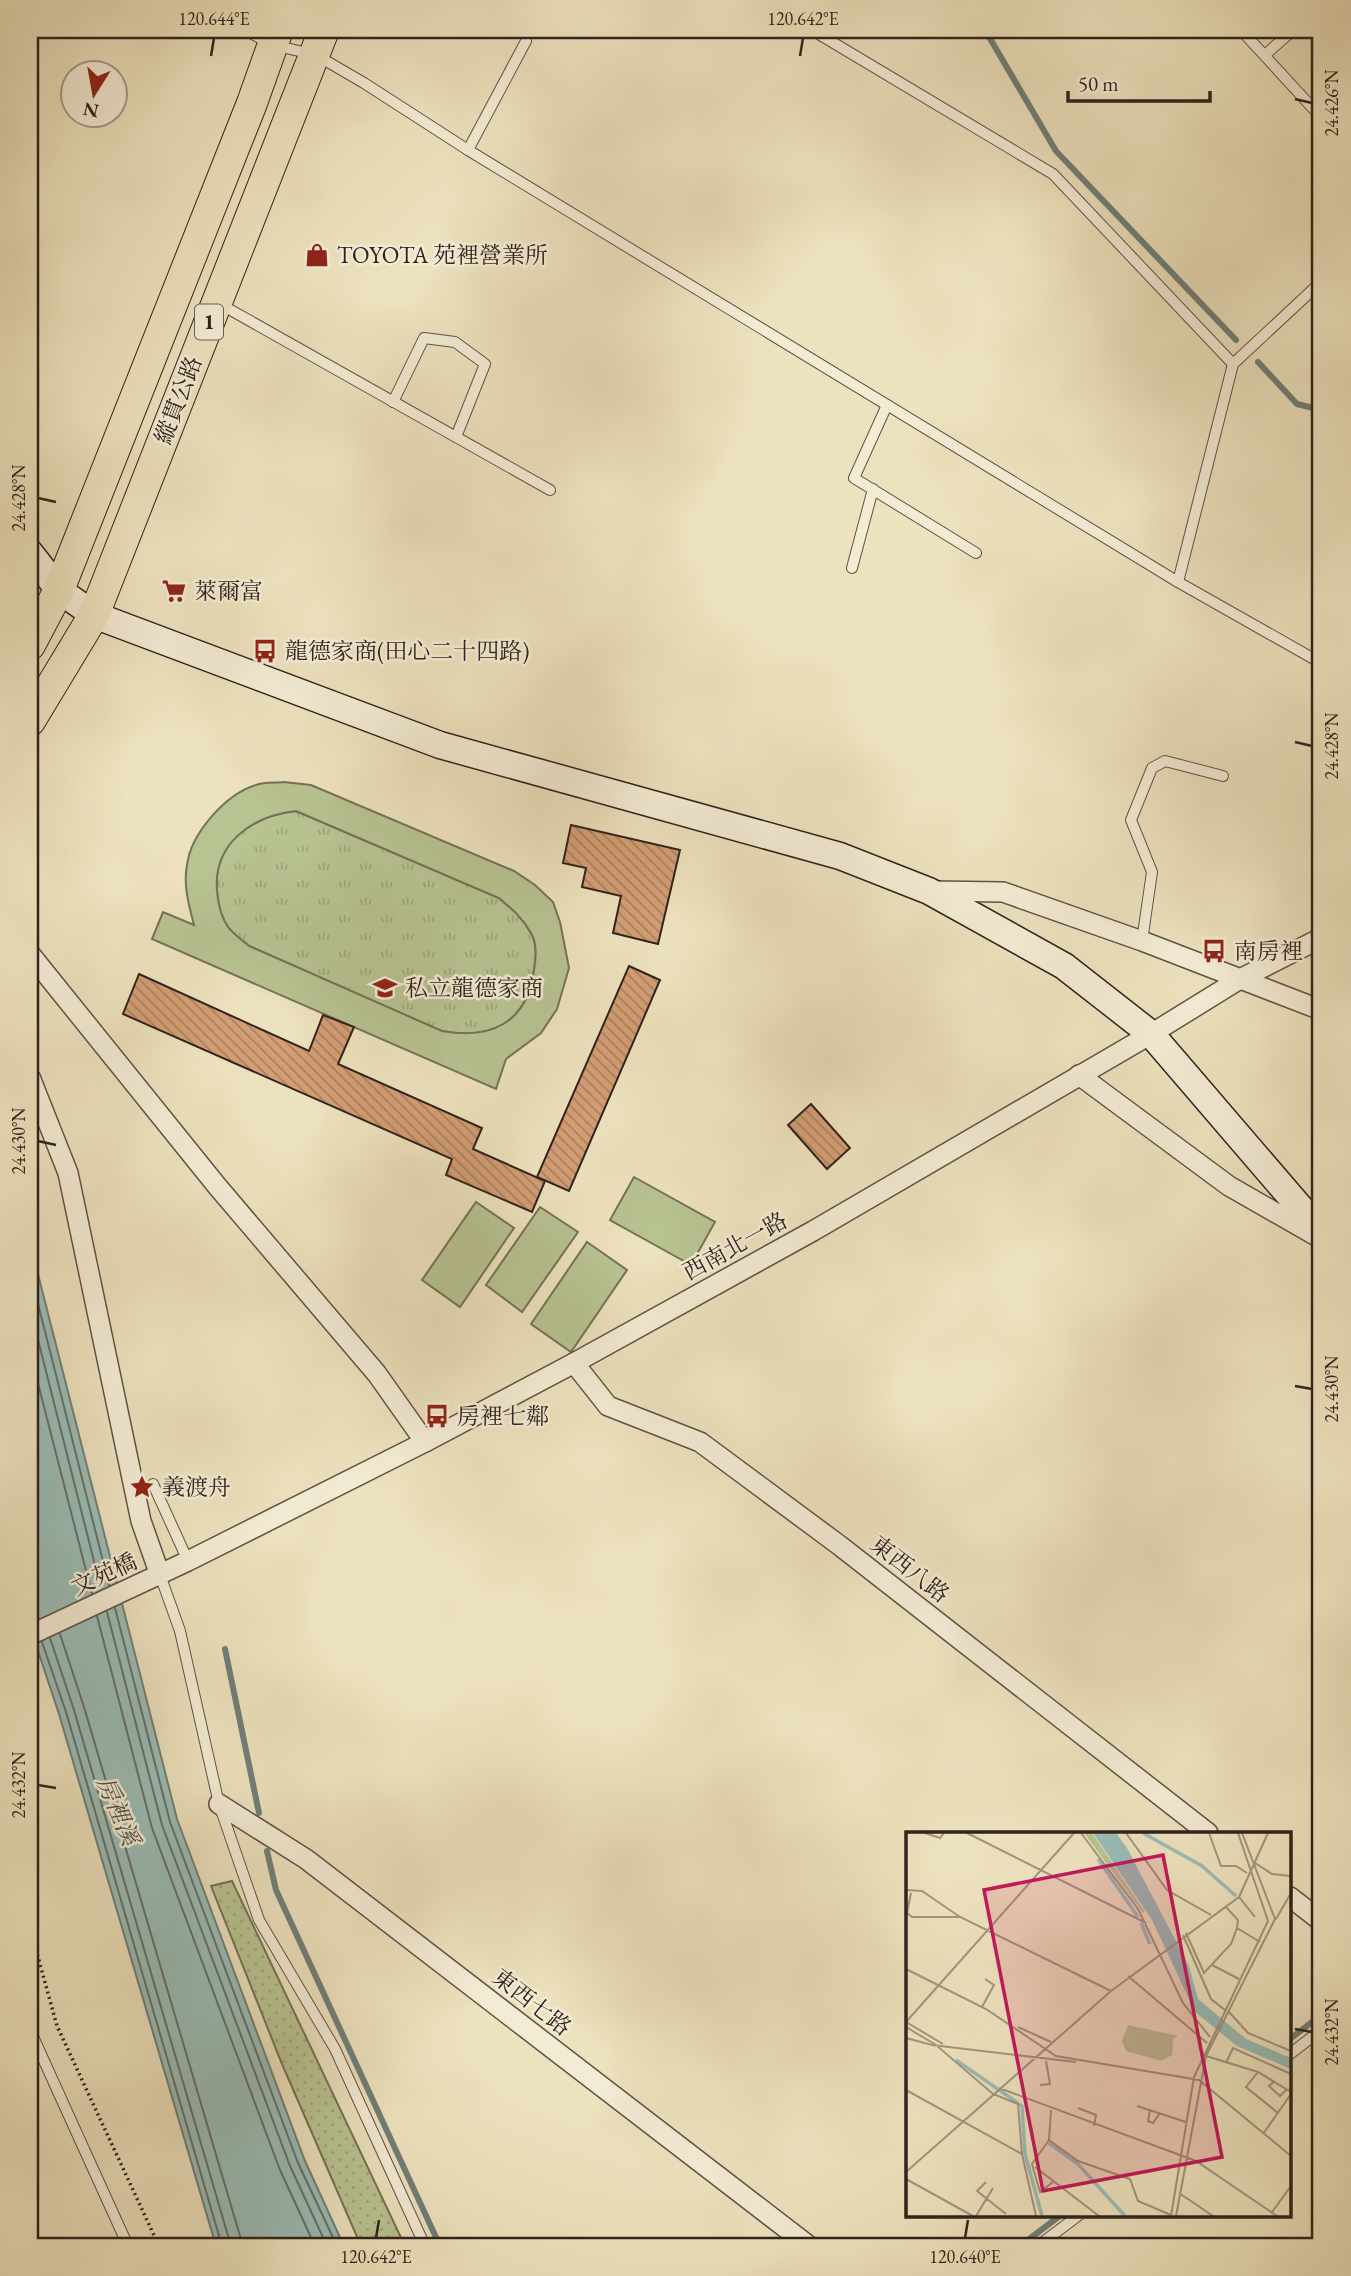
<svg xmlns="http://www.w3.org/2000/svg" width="1351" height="2276" font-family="'EB Garamond','Noto Serif TC',serif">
<defs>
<pattern id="grass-tufts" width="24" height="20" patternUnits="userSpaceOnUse" patternTransform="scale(1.75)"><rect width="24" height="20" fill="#b8c392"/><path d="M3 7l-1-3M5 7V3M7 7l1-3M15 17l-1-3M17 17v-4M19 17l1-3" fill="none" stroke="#9ea77d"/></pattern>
<pattern id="park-dots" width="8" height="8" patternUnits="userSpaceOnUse" patternTransform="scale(1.75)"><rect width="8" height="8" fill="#b8c392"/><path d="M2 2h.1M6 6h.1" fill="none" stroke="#9ea77d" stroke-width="1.8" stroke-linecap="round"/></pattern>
<pattern id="building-back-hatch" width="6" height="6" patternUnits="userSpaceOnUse" patternTransform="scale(1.75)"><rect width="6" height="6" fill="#d39e74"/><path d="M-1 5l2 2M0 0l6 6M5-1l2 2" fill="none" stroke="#ac805f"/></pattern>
</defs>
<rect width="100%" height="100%" fill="#ede2be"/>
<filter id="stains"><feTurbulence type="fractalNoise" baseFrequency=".00286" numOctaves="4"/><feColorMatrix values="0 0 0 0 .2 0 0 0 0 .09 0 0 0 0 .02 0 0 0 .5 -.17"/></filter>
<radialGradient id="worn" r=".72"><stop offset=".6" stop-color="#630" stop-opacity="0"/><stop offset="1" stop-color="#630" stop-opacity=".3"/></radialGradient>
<path fill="url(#grass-tufts)" stroke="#747258" stroke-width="2" d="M296 811 499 898C512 909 523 918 531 933 537 943 536 959 534 970 527 1024 491 1040 441 1031L249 946C242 940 233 934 228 927 221 917 218 903 217 891 213 843 252 816 296 811Z"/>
<path fill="url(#park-dots)" stroke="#747258" stroke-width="2" d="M232 1881 405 2246H361L282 2064 211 1886Z"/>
<g fill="#b8c392" stroke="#747258" stroke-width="2" fill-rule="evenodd">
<path d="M284 782 311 785 514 871 535 885 553 902 560 922 569 968 557 1009 541 1033 506 1059 496 1089 152 939 163 912 194 925C189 906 183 885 187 865 191 833 226 794 256 785 264 782 276 783 284 782ZM296 811 499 898C512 909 523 918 531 933 537 943 536 959 534 970 527 1023 491 1040 442 1031L249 946C242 940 233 934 228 927 221 917 218 903 217 891 213 843 252 816 296 811Z"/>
<path d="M634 1177 715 1222 691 1265 610 1220Z"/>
<path d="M476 1202 514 1228 460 1307 422 1280Z"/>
<path d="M540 1207 578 1232 522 1312 486 1285Z"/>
<path d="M587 1242 627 1270 571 1352 531 1324Z"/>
</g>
<path fill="#9abdb7" stroke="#707f79" stroke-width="2" d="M30 1243 177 1819 305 2161 344 2246H216L59 1714 30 1627Z"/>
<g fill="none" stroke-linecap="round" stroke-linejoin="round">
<g stroke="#65706a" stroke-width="2">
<path d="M30 1272 109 1585"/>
<path d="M30 1308 101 1589"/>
<path d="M30 1352 92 1594"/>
<path d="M115 1608 170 1822 298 2163 337 2246"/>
<path d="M107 1612 162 1825 290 2166 327 2246"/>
<path d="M97 1616 152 1828 280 2170 315 2246"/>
<path d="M60 1634 84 1707 240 2236 242 2246"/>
<path d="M50 1638 74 1710 231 2246"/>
<path d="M42 1642 66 1712 222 2246"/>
</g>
<g stroke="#707f79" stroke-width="6">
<path d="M985 30 1056 151 1236 340"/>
<path d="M1258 362 1297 404 1321 410"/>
<path d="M225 1649 259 1813"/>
<path d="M267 1851 276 1890 440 2246"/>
<path d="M1290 2039 1321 2015"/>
<path d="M1020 2246 1061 2215"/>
</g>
</g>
<g fill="url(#building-back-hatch)" stroke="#30221d" stroke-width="2">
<path d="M571 825 680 850 658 944 613 933 621 896 582 887 586 868 563 863Z"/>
<path d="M629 966 660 980 569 1191 537 1177Z"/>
<path d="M139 974 309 1051 323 1015 354 1027 338 1064 482 1128 473 1149 545 1181 532 1212 446 1175 452 1159 123 1014Z"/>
<path d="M811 1104 850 1148 827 1169 788 1125Z"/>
</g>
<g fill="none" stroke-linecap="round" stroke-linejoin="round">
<g stroke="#5f5245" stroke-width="12">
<g id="service">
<path d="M245 30 273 45 316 55 364 83 468 150 1178 582 1321 663"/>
<path d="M812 30 1053 174 1233 364"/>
<path d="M1241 30 1321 117"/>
<path d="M1265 55 1293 30"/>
<path d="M468 150 526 41"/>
<path d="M220 304 550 490"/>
<path d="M393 402 424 338 455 342 485 364 456 437"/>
<path d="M887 405 854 478 976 553"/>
<path d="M852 568 873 489"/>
<path d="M1178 582 1233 364 1321 282"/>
<path d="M1142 941 1152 872 1131 820 1152 768 1165 761 1223 776"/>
<path d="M153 1484 188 1561"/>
<path d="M160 1575 180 1631 219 1804 259 1920 335 2049 425 2246"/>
<path d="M30 2030 128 2246"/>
<path d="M1290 2054 1321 2030"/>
<path d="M1038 2246 1079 2215"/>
</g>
</g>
<g stroke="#5f5245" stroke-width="22">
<g id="minor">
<path d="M930 891 1003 892 1142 941 1321 1010"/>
<path d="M30 954 217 1186 377 1374 425 1442"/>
<path d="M1079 1075 1229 1186 1320 1238"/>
<path d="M30 1077 68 1173 141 1521 160 1575"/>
<path d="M574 1363 608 1406 700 1442 839 1545 1208 1833"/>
<path d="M30 1635 188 1561 425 1442 574 1363 813 1231 1151 1034 1240 979 1321 938"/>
<path d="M219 1804 306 1859 809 2246"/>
<path d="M1290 1897 1321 1921"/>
</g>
</g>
<g stroke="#30221d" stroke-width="29">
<path id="secondary" d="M30 553 59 590 94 615 440 745 840 856 929 891 1064 966 1151 1034 1321 1232"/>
</g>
<g stroke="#30221d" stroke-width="32">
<g id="primary">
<path d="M30 645 59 590 252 103 278 30"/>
<path d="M30 721 94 615 324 30"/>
</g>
</g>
<path stroke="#30221d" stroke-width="3.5" stroke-dasharray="2 3.5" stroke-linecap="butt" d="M30 1928 57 2026 159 2246"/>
<use href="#service" stroke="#f3ecd5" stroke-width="10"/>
<use href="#minor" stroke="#f3ecd5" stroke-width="19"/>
<use href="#secondary" stroke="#f3ecd5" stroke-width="26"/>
<use href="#primary" stroke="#ede2be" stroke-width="30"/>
</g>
<path fill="none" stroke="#30221d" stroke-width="2.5" d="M211 56 214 38M800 56 803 38M1295 99 1312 103M38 498 56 502M1295 742 1312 746M38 1141 56 1145M1295 1386 1312 1389M38 1785 56 1788M1295 2029 1312 2032M376 2238 379 2220M965 2238 968 2220"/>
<defs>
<g id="shop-bare" transform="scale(1.89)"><path d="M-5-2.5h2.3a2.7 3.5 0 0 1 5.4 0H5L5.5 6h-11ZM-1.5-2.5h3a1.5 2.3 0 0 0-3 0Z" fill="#8f2418" stroke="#f3ecd5" stroke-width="2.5" paint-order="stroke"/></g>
<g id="supermarket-bare" transform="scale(1.89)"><path d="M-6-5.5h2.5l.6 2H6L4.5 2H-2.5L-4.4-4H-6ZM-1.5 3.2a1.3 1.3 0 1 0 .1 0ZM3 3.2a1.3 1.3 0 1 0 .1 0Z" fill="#8f2418" stroke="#f3ecd5" stroke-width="2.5" paint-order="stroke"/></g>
<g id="bus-bare" transform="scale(1.89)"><path d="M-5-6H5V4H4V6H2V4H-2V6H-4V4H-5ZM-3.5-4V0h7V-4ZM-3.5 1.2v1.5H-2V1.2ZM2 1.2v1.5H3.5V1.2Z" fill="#8f2418" stroke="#f3ecd5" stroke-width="2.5" paint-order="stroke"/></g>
<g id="school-bare" transform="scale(1.89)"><path d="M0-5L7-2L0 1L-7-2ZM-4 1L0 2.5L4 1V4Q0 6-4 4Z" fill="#8f2418" stroke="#f3ecd5" stroke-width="2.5" paint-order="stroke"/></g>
<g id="sight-bare" transform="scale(1.89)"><path d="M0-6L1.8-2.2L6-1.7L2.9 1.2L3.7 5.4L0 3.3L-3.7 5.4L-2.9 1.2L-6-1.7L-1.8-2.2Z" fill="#8f2418" stroke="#f3ecd5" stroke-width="2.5" paint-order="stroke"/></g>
</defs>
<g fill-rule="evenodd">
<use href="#shop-bare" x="317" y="255"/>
<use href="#supermarket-bare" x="174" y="591"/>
<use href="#bus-bare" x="265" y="651"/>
<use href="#bus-bare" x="1214" y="951"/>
<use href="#school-bare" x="385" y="988"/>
<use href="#bus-bare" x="437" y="1416"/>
<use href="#sight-bare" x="142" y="1487"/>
</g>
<g text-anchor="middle" stroke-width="5" stroke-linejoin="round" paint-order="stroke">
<rect fill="#f3ecd5" stroke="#6a5f54" stroke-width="2" x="195" y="304.5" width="28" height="35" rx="5"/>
<g font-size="21" font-weight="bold" fill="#30221d">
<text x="209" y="329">1</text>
</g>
<g font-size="23" fill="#30221d" stroke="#f3ecd5" text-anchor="start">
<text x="337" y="263">TOYOTA 苑裡營業所</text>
<text x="194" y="599">萊爾富</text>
<text x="285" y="659">龍德家商(田心二十四路)</text>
<text x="1234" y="959">南房裡</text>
<text x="405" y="996">私立龍德家商</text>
<text x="457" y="1424">房裡七鄰</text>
<text x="162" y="1495">義渡舟</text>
</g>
<g font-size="23" fill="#30221d" stroke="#f3ecd5">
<text transform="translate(178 400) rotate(-69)" y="8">縱貫公路</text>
<text transform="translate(735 1246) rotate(-29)" y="8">西南北一路</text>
<text transform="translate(910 1569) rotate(38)" y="8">東西八路</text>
<text transform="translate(104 1574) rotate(-25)" y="8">文苑橋</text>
<text transform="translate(532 2002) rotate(38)" y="8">東西七路</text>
</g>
<g font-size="24" font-style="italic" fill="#50504b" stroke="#f3ecd5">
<text transform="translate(118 1811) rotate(67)" y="8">房裡溪</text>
</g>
</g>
<g transform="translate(906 1832)">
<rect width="385" height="385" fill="#ede2be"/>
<path d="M231 199 262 207 263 220 256 225 224 217 221 205Z" fill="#b8c392"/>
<path d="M178 1H186L239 80 237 81Z" fill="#b8c392"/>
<path d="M222 193 272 204 267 207 266 223 255 229 220 219 216 209ZM231 199 262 207 263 220 256 225 224 217 221 205Z" fill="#b8c392" fill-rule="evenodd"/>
<path d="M187 1H210L221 16 283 134 292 167 340 207 385 226V237L331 214 289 180 246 88Z" fill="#9abdb7"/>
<path fill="none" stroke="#9abdb7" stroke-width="3.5" d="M237 1 296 34 330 64M192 27 232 85M235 91 244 112M50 228 116 274 119 322 136 384M143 311 172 332 219 384"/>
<path fill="none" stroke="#a1957e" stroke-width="2" d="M19 1 34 6 38 1M61 1 240 91M175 1 232 77 277 171 304 205M220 1 261 58 305 83M303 1 315 34H330L341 41M349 31 366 42 385 44M0 58 16 59 54 85 205 159M5 61 1 81 6 85H54M333 65 349 85M370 87 385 61M331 96 354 110M280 101 298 141 325 112 331 96 332 88 319 74M277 103 305 167 319 178M306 133 333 147M0 137 80 177 150 224 293 248 385 324M222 144 301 211M76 175 88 153 79 147M323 180 342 201 385 219M0 190 168 1M0 190 37 212M0 195 30 213 87 262 112 272 116 322 130 384M112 195 145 210M0 206 26 213 170 230M300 224 352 240 385 260M320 231 327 216 385 242M352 240 340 255 372 281M369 249 363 254 374 264 381 257M134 253 144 252 140 229M93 256 290 329 371 384M0 258 116 322M231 274 280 290M172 276 190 283 188 294M145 278 143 308 126 332 134 360 147 350M244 278 242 289 247 291 254 281M357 302 385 262M143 308 172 329 224 347 232 369 265 383M129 335 193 384M0 340 205 159 333 65 362 1M0 347 67 384M80 350 71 359 100 382M273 361 307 384M366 380 385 354M70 384 87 356M265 384 288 245 362 89 332 1M270 384 300 224 369 87 336 1"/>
<path fill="#c2185b" fill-opacity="0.15" stroke="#c2185b" stroke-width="3.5" d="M257 23 316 325 137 359 78 58Z"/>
<rect width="385" height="385" fill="none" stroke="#30221d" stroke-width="3.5"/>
</g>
<rect width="1351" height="2276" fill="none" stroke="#ede2be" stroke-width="77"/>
<g transform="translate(94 94) rotate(191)"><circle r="33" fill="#f3ecd5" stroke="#a59b8b" stroke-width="2"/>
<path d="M0-5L12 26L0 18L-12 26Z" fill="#8f2418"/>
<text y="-10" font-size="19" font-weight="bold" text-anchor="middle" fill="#30221d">N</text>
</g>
<path d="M1068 91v10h142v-10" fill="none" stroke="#30221d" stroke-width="3.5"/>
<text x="1078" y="91" font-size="21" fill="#30221d" stroke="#f3ecd5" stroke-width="5" paint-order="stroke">50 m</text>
<rect x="38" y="38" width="1274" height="2200" fill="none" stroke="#30221d" stroke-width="2.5"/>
<g font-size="18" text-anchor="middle" fill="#30221d">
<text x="214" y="25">120.644°E</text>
<text x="803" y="25">120.642°E</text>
<text transform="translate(1332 103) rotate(-90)" y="6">24.426°N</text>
<text transform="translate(19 498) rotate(-90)" y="6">24.428°N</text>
<text transform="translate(1332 746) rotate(-90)" y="6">24.428°N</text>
<text transform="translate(19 1141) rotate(-90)" y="6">24.430°N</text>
<text transform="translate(1332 1389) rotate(-90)" y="6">24.430°N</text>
<text transform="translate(19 1785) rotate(-90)" y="6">24.432°N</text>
<text transform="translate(1332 2032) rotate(-90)" y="6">24.432°N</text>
<text x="376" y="2263">120.642°E</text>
<text x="965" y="2263">120.640°E</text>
</g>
<rect width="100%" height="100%" filter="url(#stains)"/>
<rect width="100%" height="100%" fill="url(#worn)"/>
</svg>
